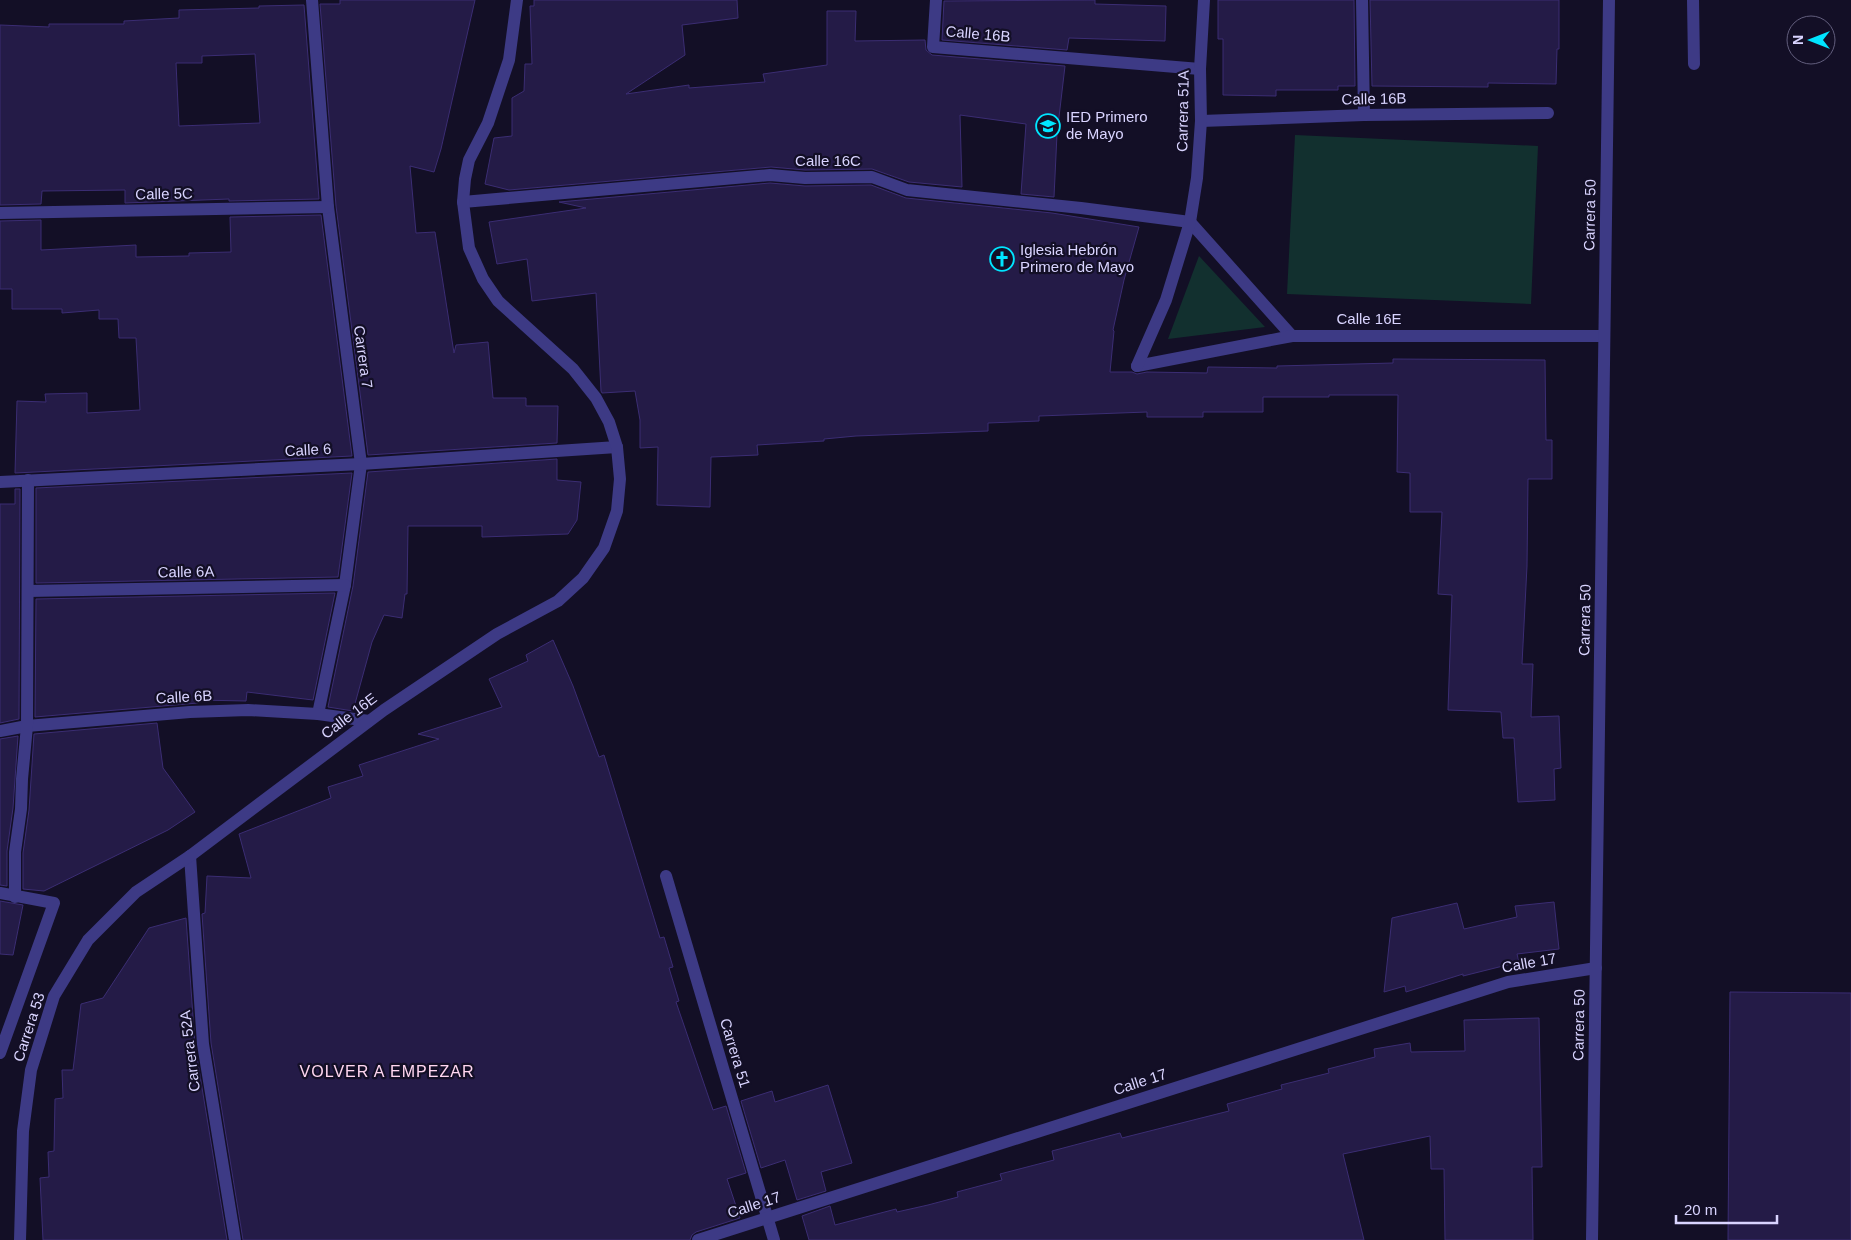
<svg xmlns="http://www.w3.org/2000/svg" width="1851" height="1240" font-family="Helvetica,sans-serif">
<rect width="100%" height="100%" fill="#130f26"/>
<g fill="#12302f">
<path d="M1295 135 1538 146 1531 304 1287 294Z"/>
<path d="M1199 256 1265 327 1168 339Z"/>
</g>
<g fill="#241b47" stroke="#3b2d73" fill-rule="evenodd">
<path d="M340 0H475L441 149 434 172 410 166 416 233 435 232 454 353 456 345 488 342 493 398H526V406H558L557 443 368 455 336 206 320 4H340Z"/>
<path d="M534 0H737L738 18 682 25 685 55 626 94 689 85V88L765 82 763 74 827 65V11H856L855 41 925 40 926 50 932 55 1065 66 1057 134 1054 197 1021 194 1026 124 960 115 962 187 909 182 872 169 805 170 771 167 509 190 485 184 494 138 512 136V98L524 91 525 64H532L530 6H534Z"/>
<path d="M1095 0V4L1166 6 1165 41 1069 38 1067 50 942 40 944 1Z"/>
<path d="M1218 0H1354L1355 86H1338V90H1276V96L1223 95V39H1218Z"/>
<path d="M1370 0H1559V49H1557L1556 84 1488 83V87L1372 86Z"/>
<path d="M304 5 319 199 229 201V199L125 203V190L42 191 41 204 0 205V25L49 27V24H124V21L179 18V10L259 8V6ZM255 54 260 123 179 126 176 63H202V56Z"/>
<path d="M770 183 805 186 871 185 906 198 1052 213 1139 227 1124 280 1113 330 1114 331 1110 372H1132L1137 374 1147 372 1207 373 1208 367 1277 368V366L1393 363V359L1545 360 1546 440H1552V479H1528L1527 566 1522 664H1533L1531 717 1559 716 1561 768 1554 769 1555 800 1518 802 1514 738H1503L1501 712 1448 710 1452 595 1438 594 1442 512H1410V473L1397 472 1398 395H1329V397H1263V412H1203V417H1147V412L1039 416V421L988 423V431L856 436 824 439V441L757 445 758 455 711 457 710 507 657 505 658 447 640 448V420L635 391 602 393 601 391 596 293 532 301 527 259 497 264 489 222 586 208 559 202Z"/>
<path d="M321 215 352 456 15 473 17 401 46 402 45 394 87 393V413L140 410 136 338H119L118 319H99V310L62 313V309H12V289H0V221L41 220V250L136 245V257L189 256V253L231 252 230 217Z"/>
<path d="M557 459V480L581 482 577 520 568 534 482 537V526H408L407 594H405L402 618 384 615 372 642 353 711 328 707 353 586 368 472Z"/>
<path d="M352 473 338 577 36 583V488Z"/>
<path d="M15 489H20L19 719 0 723V504H15Z"/>
<path d="M335 593 313 700 247 692 246 701 198 700V703L35 717 36 599Z"/>
<path d="M553 640 573 686 599 757 604 755 660 938 664 937 673 967 669 968 679 1001 676 1002 713 1110 726 1106 746 1173 727 1179 740 1218 696 1232 692 1235 690 1240H243L211 1043 202 914 205 913 207 876 251 878 239 834 331 798 328 787 363 776 359 765 439 739 418 734 502 707 489 679 528 661 526 655Z"/>
<path d="M157 723 163 768 195 812 168 830 44 891 23 889V853L29 810 34 734Z"/>
<path d="M18 736 13 808 7 851V886L0 885V739Z"/>
<path d="M0 901 23 905 13 955 0 954Z"/>
<path d="M1554 902 1559 949 1517 954 1519 962 1463 976V974L1406 992 1405 986 1384 992 1392 918 1457 903 1464 929 1517 917 1515 906Z"/>
<path d="M186 918 195 1045 227 1240H43L40 1178 49 1177 48 1152 54 1151 55 1099 63 1098 62 1070H73L81 1004 103 998 149 928Z"/>
<path d="M1730 992 1851 993V1240H1728Z"/>
<path d="M1539 1018 1542 1167H1532L1533 1240H1445L1444 1169H1431L1430 1136 1343 1154 1364 1240H809L802 1216 830 1206 835 1225 896 1209 897 1212 928 1205 958 1197 957 1192 1002 1180 1000 1174 1054 1160 1052 1151 1120 1133 1122 1138 1229 1111 1227 1104 1282 1089 1281 1085 1329 1073 1328 1069 1375 1057 1374 1049 1410 1043 1411 1052 1465 1051 1464 1020Z"/>
<path d="M828 1085 852 1163 821 1172 826 1191 797 1200 785 1160 761 1168 741 1101 772 1091 775 1102Z"/>
</g>
<g fill="none" stroke-linecap="round" stroke-linejoin="round">
<g stroke="#3d3a85" stroke-width="12">
<path d="M312 0 328 207 361 464 345 585 318 714"/>
<path d="M936 0 933 47 1200 69"/>
<path d="M1362 0 1364 115"/>
<path d="M1693 0 1694 64"/>
<path d="M1201 121 1364 115 1548 113"/>
<path d="M463 202 770 175 805 178 872 177 907 190 1081 208 1190 222 1292 336"/>
<path d="M0 213 328 207"/>
<path d="M1137 366 1292 336H1604"/>
<path d="M1137 366 1166 300 1190 222 1197 178 1201 121 1200 69 1204 0"/>
<path d="M0 482 361 464 617 447"/>
<path d="M28 591 345 585"/>
<path d="M0 731 27 726 190 712 248 710 318 714 369 721"/>
<path d="M190 856 203 1044 235 1240"/>
<path d="M666 876 774 1240"/>
<path d="M0 893 54 903 0 1053"/>
<path d="M15 897V852L21 809 22 779 27 726 28 480"/>
<path d="M20 1240 23 1131 31 1070 54 996 88 940 136 892 190 856 384 710 497 634 558 601 583 578 604 548 617 511 620 479 617 447 609 422 596 398 573 369 498 301 483 279 469 248 463 202 465 179 469 160 488 123 509 60 517 0"/>
<path d="M698 1240 1508 982 1596 968"/>
<path d="M1592 1240 1609 0"/>
</g>
</g>
<defs>
<g id="school-ring" transform="scale(1.25)"><circle r="9.5" fill="#130f26" stroke="#00e5ff" stroke-width="1.5"/><path d="M0-5L7-2L0 1L-7-2ZM-4 1L0 2.5L4 1V4Q0 6-4 4Z" fill="#00e5ff"/></g>
<g id="church-ring" transform="scale(1.25)"><circle r="9.5" fill="#130f26" stroke="#00e5ff" stroke-width="1.5"/><path d="M-1.2-6h2.4v3.5h3.3v2.4h-3.3V6h-2.4V-.1h-3.3v-2.4h3.3Z" fill="#00e5ff"/></g>
</defs>
<g fill-rule="evenodd">
<use href="#school-ring" x="1048" y="126"/>
<use href="#church-ring" x="1002" y="259"/>
</g>
<g text-anchor="middle" stroke-width="4.5" stroke-linejoin="round" paint-order="stroke">
<g font-size="15" fill="#d9d4ff" stroke="#130f26">
<text transform="translate(978 34) rotate(5)" y="5">Calle 16B</text>
<text transform="translate(1374 99) rotate(-1)" y="5">Calle 16B</text>
<text transform="translate(1183 111) rotate(-89)" y="5">Carrera 51A</text>
<text x="828" y="166">Calle 16C</text>
<text transform="translate(164 194) rotate(-1)" y="5">Calle 5C</text>
<text transform="translate(1590 215) rotate(-89)" y="5">Carrera 50</text>
<text x="1369" y="324">Calle 16E</text>
<text transform="translate(363 357) rotate(82)" y="5">Carrera 7</text>
<text transform="translate(308 450) rotate(-3)" y="5">Calle 6</text>
<text transform="translate(186 572) rotate(-1)" y="5">Calle 6A</text>
<text transform="translate(1585 620) rotate(-89)" y="5">Carrera 50</text>
<text transform="translate(184 697) rotate(-3)" y="5">Calle 6B</text>
<text transform="translate(349 716) rotate(-37)" y="5">Calle 16E</text>
<text transform="translate(1529 963) rotate(-10)" y="5">Calle 17</text>
<text transform="translate(1579 1025) rotate(-89)" y="5">Carrera 50</text>
<text transform="translate(29 1027) rotate(-72)" y="5">Carrera 53</text>
<text transform="translate(190 1051) rotate(-97)" y="5">Carrera 52A</text>
<text transform="translate(735 1053) rotate(73)" y="5">Carrera 51</text>
<text transform="translate(1140 1082) rotate(-18)" y="5">Calle 17</text>
<text transform="translate(754 1205) rotate(-18)" y="5">Calle 17</text>
</g>
<g font-size="15" fill="#d9d4ff" stroke="#130f26" text-anchor="start">
<text x="1066" y="122">IED Primero<tspan x="1066" dy="17">de Mayo</tspan></text>
<text x="1020" y="255">Iglesia Hebrón<tspan x="1020" dy="17">Primero de Mayo</tspan></text>
</g>
<g font-size="16" letter-spacing="1" fill="#ffd6f0" stroke="#130f26">
<text x="387" y="1077">VOLVER A EMPEZAR</text>
</g>
</g>
<g transform="translate(1811 40) rotate(270)"><circle r="24" fill="#130f26" stroke="#625e7d"/>
<path d="M0-4L9 19L0 12L-9 19Z" fill="#00e5ff"/>
<text y="-8" font-size="14" font-weight="bold" text-anchor="middle" fill="#d9d4ff">N</text>
</g>
<path d="M1676 1215v8h101v-8" fill="none" stroke="#d9d4ff" stroke-width="2.5"/>
<text x="1684" y="1215" font-size="15" fill="#d9d4ff" stroke="#130f26" stroke-width="4" paint-order="stroke">20 m</text>
</svg>
